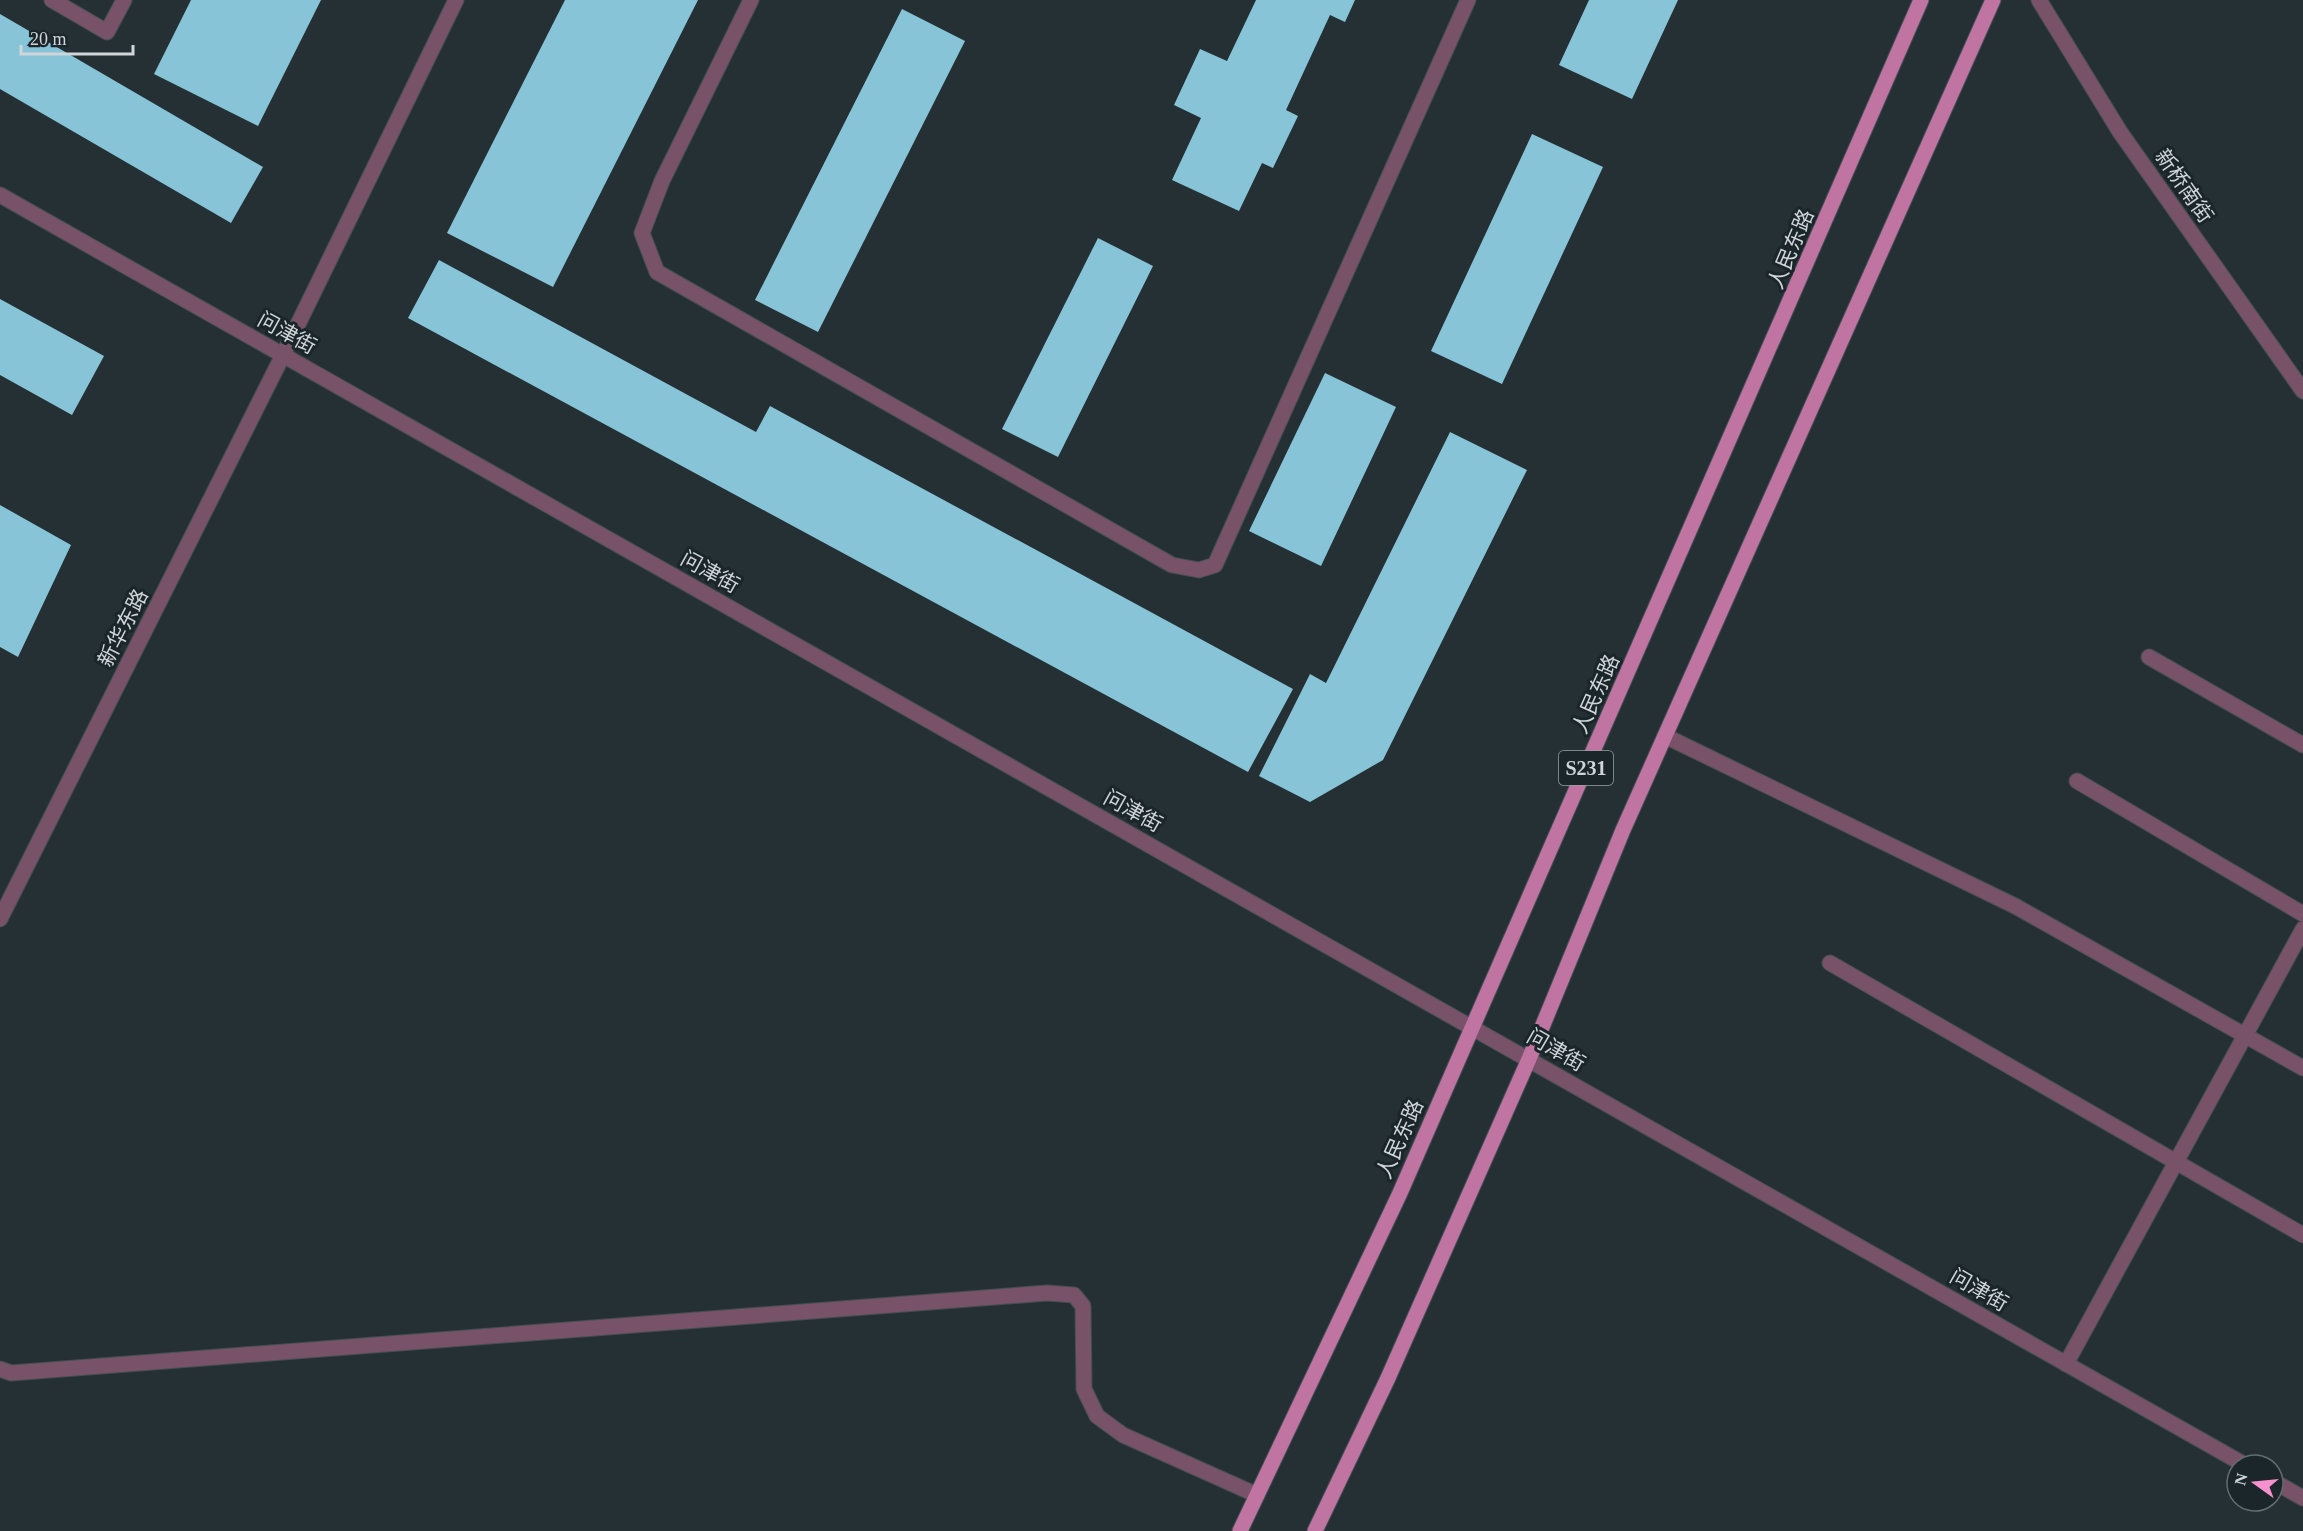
<svg xmlns="http://www.w3.org/2000/svg" width="2303" height="1531" font-family="'Times New Roman','Noto Sans SC',serif">
<rect width="100%" height="100%" fill="#253034"/>
<g fill="#87c4d8">
<path d="M191 0H321L258 126 154 74Z"/>
<path d="M565 0H698L553 287 447 233Z"/>
<path d="M1256 0H1355L1345 22 1330 15 1286 110 1298 116 1273 168 1262 163 1239 211 1172 180 1201 118 1174 105 1200 49 1227 61Z"/>
<path d="M1589 0H1678L1632 99 1559 65Z"/>
<path d="M902 9 965 41 818 332 755 300Z"/>
<path d="M0 14 263 167 231 223 0 89Z"/>
<path d="M1532 134 1603 167 1502 384 1431 351Z"/>
<path d="M1098 238 1153 266 1058 457 1002 429Z"/>
<path d="M439 260 756 432 770 406 1293 689 1248 772 408 318Z"/>
<path d="M0 299 104 356 72 415 0 375Z"/>
<path d="M1325 373 1396 407 1321 566 1249 531Z"/>
<path d="M1450 432 1527 470 1383 760 1310 802 1259 776 1310 674 1326 683Z"/>
<path d="M0 505 71 545 18 657 0 647Z"/>
</g>
<g fill="none" stroke-linecap="round" stroke-linejoin="round">
<g stroke="#444e52" stroke-width="17">
<g id="minor">
<path d="M52 0 107 32 124 0"/>
<path d="M751 0 662 181 642 233 657 272 1172 565 1199 570 1215 565 1468 0"/>
<path d="M2039 0 2120 132 2303 391"/>
<path d="M0 195 2245 1465"/>
<path d="M2149 657 2303 745"/>
<path d="M1665 736 2015 906 2303 1068"/>
<path d="M2077 781 2303 914"/>
<path d="M0 919 283 355 456 0"/>
<path d="M1830 963 2303 1235"/>
<path d="M2066 1364 2303 929"/>
<path d="M0 1369 11 1373 1047 1293 1074 1295 1083 1306 1084 1389 1097 1416 1123 1435 1257 1495"/>
<path d="M2273 1481 2303 1498"/>
</g>
</g>
<g stroke="#444e52" stroke-width="17">
<g id="major">
<path d="M1240 1531 1400 1193 1921 0"/>
<path d="M1315 1531 1388 1378 1529 1059 1623 830 1993 0"/>
</g>
</g>
<use href="#minor" stroke="#775268" stroke-width="15"/>
<use href="#major" stroke="#bf74a1" stroke-width="15"/>
</g>
<g text-anchor="middle" stroke-width="6" stroke-linejoin="round" paint-order="stroke">
<rect fill="#1b262a" stroke="#99a0a4" stroke-width="1.5" x="1559" y="751" width="54" height="34" rx="4.5"/>
<g font-size="20" font-weight="bold" fill="#cfd5d8">
<text x="1586" y="775">S231</text>
</g>
<g font-size="21" fill="#cfd5d8" stroke="#1b262a">
<text transform="translate(2184 186) rotate(55)" y="7">新桥南街</text>
<text transform="translate(1791 249) rotate(-67)" y="7">人民东路</text>
<text transform="translate(287 333) rotate(29)" y="7">问津街</text>
<text transform="translate(710 572) rotate(29)" y="7">问津街</text>
<text transform="translate(123 628) rotate(-63)" y="7">新华东路</text>
<text transform="translate(1596 694) rotate(-66)" y="7">人民东路</text>
<text transform="translate(1133 811) rotate(29)" y="7">问津街</text>
<text transform="translate(1556 1050) rotate(30)" y="7">问津街</text>
<text transform="translate(1400 1139) rotate(-66)" y="7">人民东路</text>
<text transform="translate(1979 1290) rotate(30)" y="7">问津街</text>
</g>
</g>
<g transform="translate(2255 1483) rotate(285)"><circle r="28" fill="#1b262a" stroke="#636c70" stroke-width="1.5"/>
<path d="M0-4.5L10 22L0 15L-10 22Z" fill="#f790ce"/>
<text y="-9" font-size="16" font-weight="bold" text-anchor="middle" fill="#cfd5d8">N</text>
</g>
<path d="M21 45v9h112v-9" fill="none" stroke="#cfd5d8" stroke-width="3"/>
<text x="30" y="45" font-size="18" fill="#cfd5d8" stroke="#1b262a" stroke-width="4.5" paint-order="stroke">20 m</text>
</svg>
